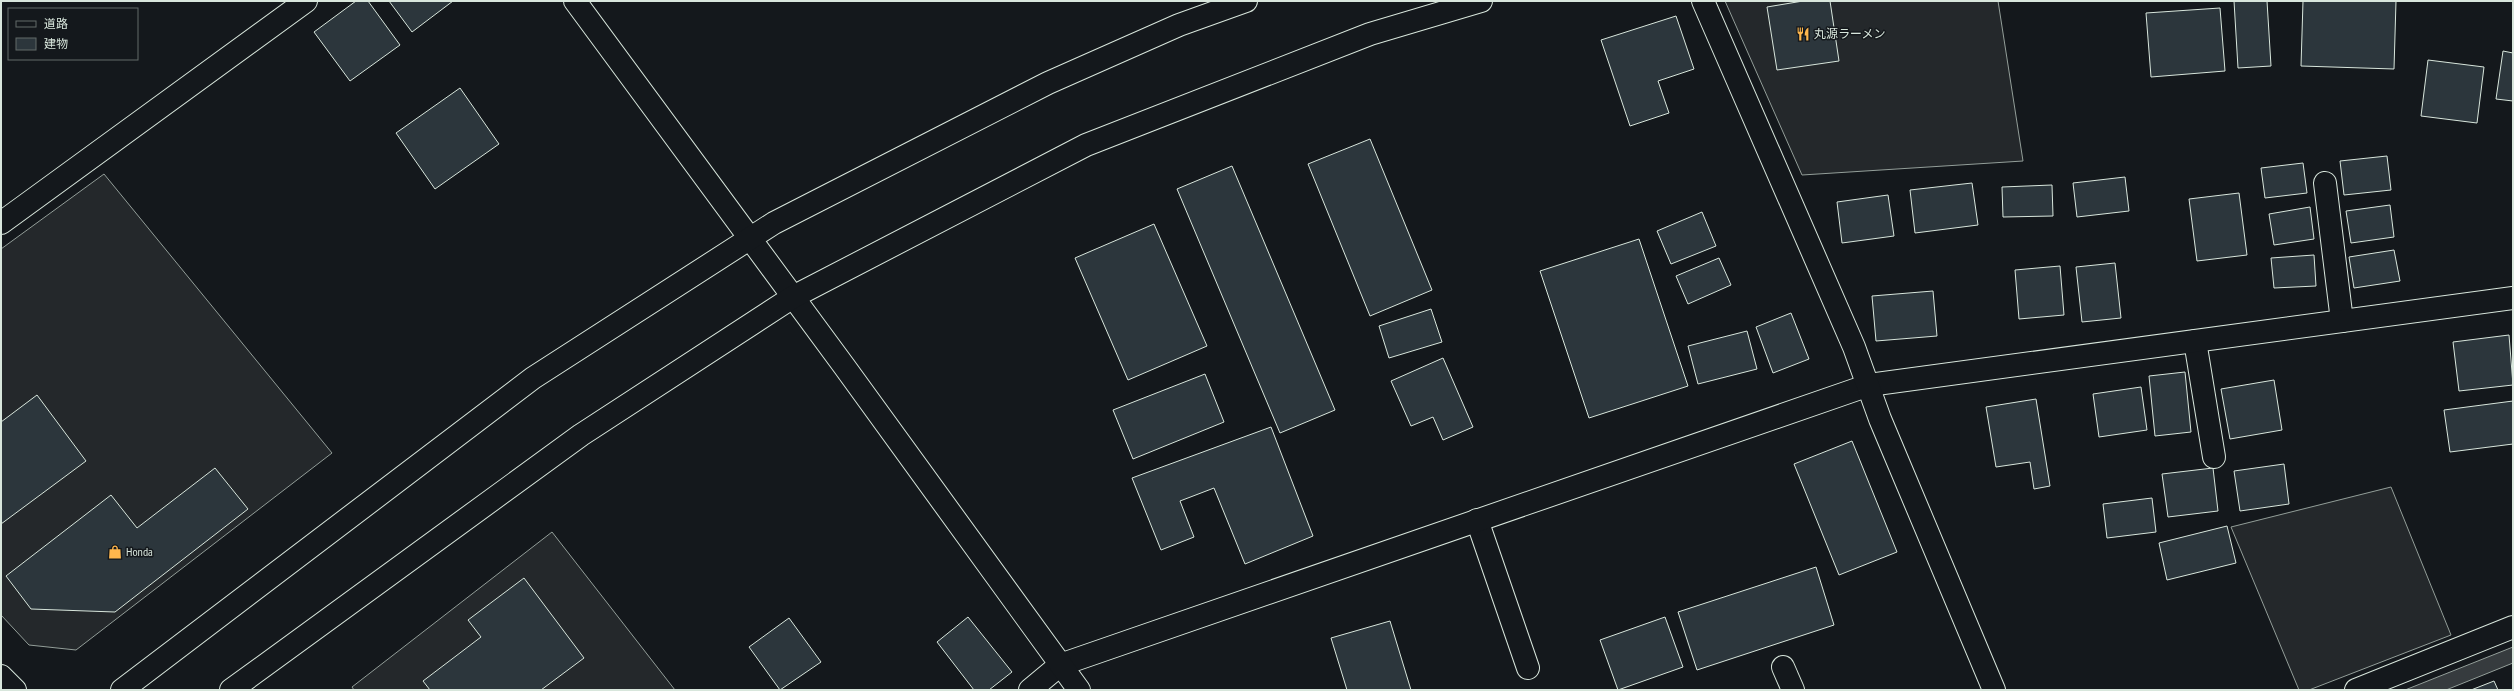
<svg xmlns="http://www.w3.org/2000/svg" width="2514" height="691" font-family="'PT Sans Narrow','Noto Sans JP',sans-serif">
<rect width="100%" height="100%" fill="#14181c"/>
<g fill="#24282b" stroke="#939e99">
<path d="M1725 1H1998L2023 161 1802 175Z"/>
<path d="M104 174 332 453 76 650 29 645 1 615V249Z"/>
<path d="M2391 487 2451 635 2309 690H2299L2231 527Z"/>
<path d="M552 532 675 690H354L352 687Z"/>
</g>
<path fill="#363b3e" stroke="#939e99" d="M2513 647V663L2446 690H2405Z"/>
<g fill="#2c363c" stroke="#d8e6dc">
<path d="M356 1H368L400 45 350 81 314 32Z"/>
<path d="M389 1H453L412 32Z"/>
<path d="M1803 1H1830L1839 61 1777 70 1767 7Z"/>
<path d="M2234 1H2267L2271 66 2238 68Z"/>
<path d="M2303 1H2396L2394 69 2301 66Z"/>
<path d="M2220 8 2225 71 2151 77 2146 13Z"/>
<path d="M1676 16 1694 69 1658 81 1669 113 1630 126 1601 40Z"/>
<path d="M2503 51 2513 53V101L2496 99Z"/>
<path d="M2428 60 2484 67 2477 123 2421 116Z"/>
<path d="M460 88 499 144 435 189 396 133Z"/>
<path d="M1370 139 1432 290 1370 316 1308 164Z"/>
<path d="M2387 156 2391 190 2344 195 2340 161Z"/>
<path d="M2303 163 2307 193 2265 198 2261 168Z"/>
<path d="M1232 166 1335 410 1280 433 1177 189Z"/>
<path d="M2125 177 2129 211 2077 217 2073 183Z"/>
<path d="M1972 183 1978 225 1915 233 1910 190Z"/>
<path d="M2052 185 2053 216 2003 217 2002 187Z"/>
<path d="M2239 193 2247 255 2197 261 2189 199Z"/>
<path d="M1888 195 1894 236 1842 243 1837 202Z"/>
<path d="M2390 205 2394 237 2351 243 2346 211Z"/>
<path d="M2310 207 2314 239 2274 245 2269 214Z"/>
<path d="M1702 212 1716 246 1671 264 1657 231Z"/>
<path d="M1154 224 1207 346 1128 380 1075 258Z"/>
<path d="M1639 239 1688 386 1589 418 1540 271Z"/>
<path d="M2394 250 2400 281 2354 288 2349 257Z"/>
<path d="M2314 255 2316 286 2274 288 2271 258Z"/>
<path d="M1719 258 1731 285 1688 304 1676 276Z"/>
<path d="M2115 263 2121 318 2082 322 2076 267Z"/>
<path d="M2060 266 2064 315 2019 319 2015 270Z"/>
<path d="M1933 291 1937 336 1876 341 1872 296Z"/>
<path d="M1431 309 1442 342 1389 358 1379 326Z"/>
<path d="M1791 313 1809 359 1773 373 1756 327Z"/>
<path d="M1747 331 1757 369 1698 384 1688 346Z"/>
<path d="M2509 335 2513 385 2459 391 2453 342Z"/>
<path d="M1443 358 1473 427 1443 440 1433 417 1411 426 1391 381Z"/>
<path d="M2185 372 2191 432 2155 436 2149 376Z"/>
<path d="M1205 374 1224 422 1133 459 1113 410Z"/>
<path d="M2274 380 2282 430 2230 439 2221 389Z"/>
<path d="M2141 387 2147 430 2099 437 2093 394Z"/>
<path d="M37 395 86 461 1 524V422Z"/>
<path d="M2036 399 2050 486 2034 489 2030 462 1996 467 1986 407Z"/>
<path d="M2513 401V444L2450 452 2444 410Z"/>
<path d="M1271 427 1313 536 1245 564 1214 488 1180 501 1194 537 1161 550 1132 478Z"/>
<path d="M1852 441 1897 552 1839 575 1794 464Z"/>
<path d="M2284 464 2289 504 2240 511 2234 471Z"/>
<path d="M215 468 248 509 115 612 31 609 6 576 111 495 137 528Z"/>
<path d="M2213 468 2218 511 2168 517 2162 474Z"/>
<path d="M2152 498 2156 532 2107 538 2103 504Z"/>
<path d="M2227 526 2236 563 2167 580 2159 543Z"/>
<path d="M1816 567 1834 625 1697 670 1678 612Z"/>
<path d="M524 578 584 658 541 690H430L423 681 481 637 468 620Z"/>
<path d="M968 617 1012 672 989 690H974L937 642Z"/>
<path d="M1665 617 1683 667 1618 690 1600 640Z"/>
<path d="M789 618 821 662 780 690 749 647Z"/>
<path d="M1390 621 1411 690H1347L1331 638Z"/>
<path d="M2494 681 2498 690H2471Z"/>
</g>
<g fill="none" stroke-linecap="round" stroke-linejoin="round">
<g stroke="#d8e6dc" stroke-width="24">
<g id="minor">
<path d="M2325 183 2342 321"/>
<path d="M1 223 306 1"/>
<path d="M2195 341 2214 457"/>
<path d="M1477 520 1528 668"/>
<path d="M1783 667 1793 690"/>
<path d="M1030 690 1060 665 1869 385 2513 298"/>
<path d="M2356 690 2513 627"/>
</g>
</g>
<g stroke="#d8e6dc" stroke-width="24">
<g id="tertiary">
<path d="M575 1 844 366 1079 690"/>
<path d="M1703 1 1854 347 1880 419 1994 690"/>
<path d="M1 676 15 690"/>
<path d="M122 690 533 378 774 223 1048 83 1179 25 1246 1"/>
<path d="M231 690 581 435 793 297 1086 145 1370 34 1481 1"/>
</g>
</g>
<use href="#minor" stroke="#14181c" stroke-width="22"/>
<use href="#tertiary" stroke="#14181c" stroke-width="22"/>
</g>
<defs>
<g id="restaurant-bare" transform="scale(1.08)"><path d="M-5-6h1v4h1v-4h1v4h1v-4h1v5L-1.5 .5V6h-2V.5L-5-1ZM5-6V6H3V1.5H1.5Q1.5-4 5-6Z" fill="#ffb74d" stroke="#14181c" stroke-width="2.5" paint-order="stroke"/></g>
<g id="shop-bare" transform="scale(1.08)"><path d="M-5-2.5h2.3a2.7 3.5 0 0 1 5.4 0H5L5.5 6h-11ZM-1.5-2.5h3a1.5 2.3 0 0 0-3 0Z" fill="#ffb74d" stroke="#14181c" stroke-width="2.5" paint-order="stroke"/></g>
</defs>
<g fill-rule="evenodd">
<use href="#restaurant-bare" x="1803" y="34"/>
<use href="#shop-bare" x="115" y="552"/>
</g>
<g text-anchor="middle" stroke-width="3" stroke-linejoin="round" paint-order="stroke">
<g font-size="12" fill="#d8e6dc" stroke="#14181c" text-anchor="start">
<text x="1814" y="38">丸源ラーメン</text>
<text x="126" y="556">Honda</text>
</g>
</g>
<rect width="2514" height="691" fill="none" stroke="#d8e6dc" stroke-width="4"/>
<rect x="8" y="8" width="130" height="52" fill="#14181c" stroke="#626a69"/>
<rect x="16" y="21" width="20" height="6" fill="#14181c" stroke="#626a69"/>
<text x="44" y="28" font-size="12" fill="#d8e6dc">道路</text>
<rect x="16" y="38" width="20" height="12" fill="#2c363c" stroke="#626a69"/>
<text x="44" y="48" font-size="12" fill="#d8e6dc">建物</text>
</svg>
